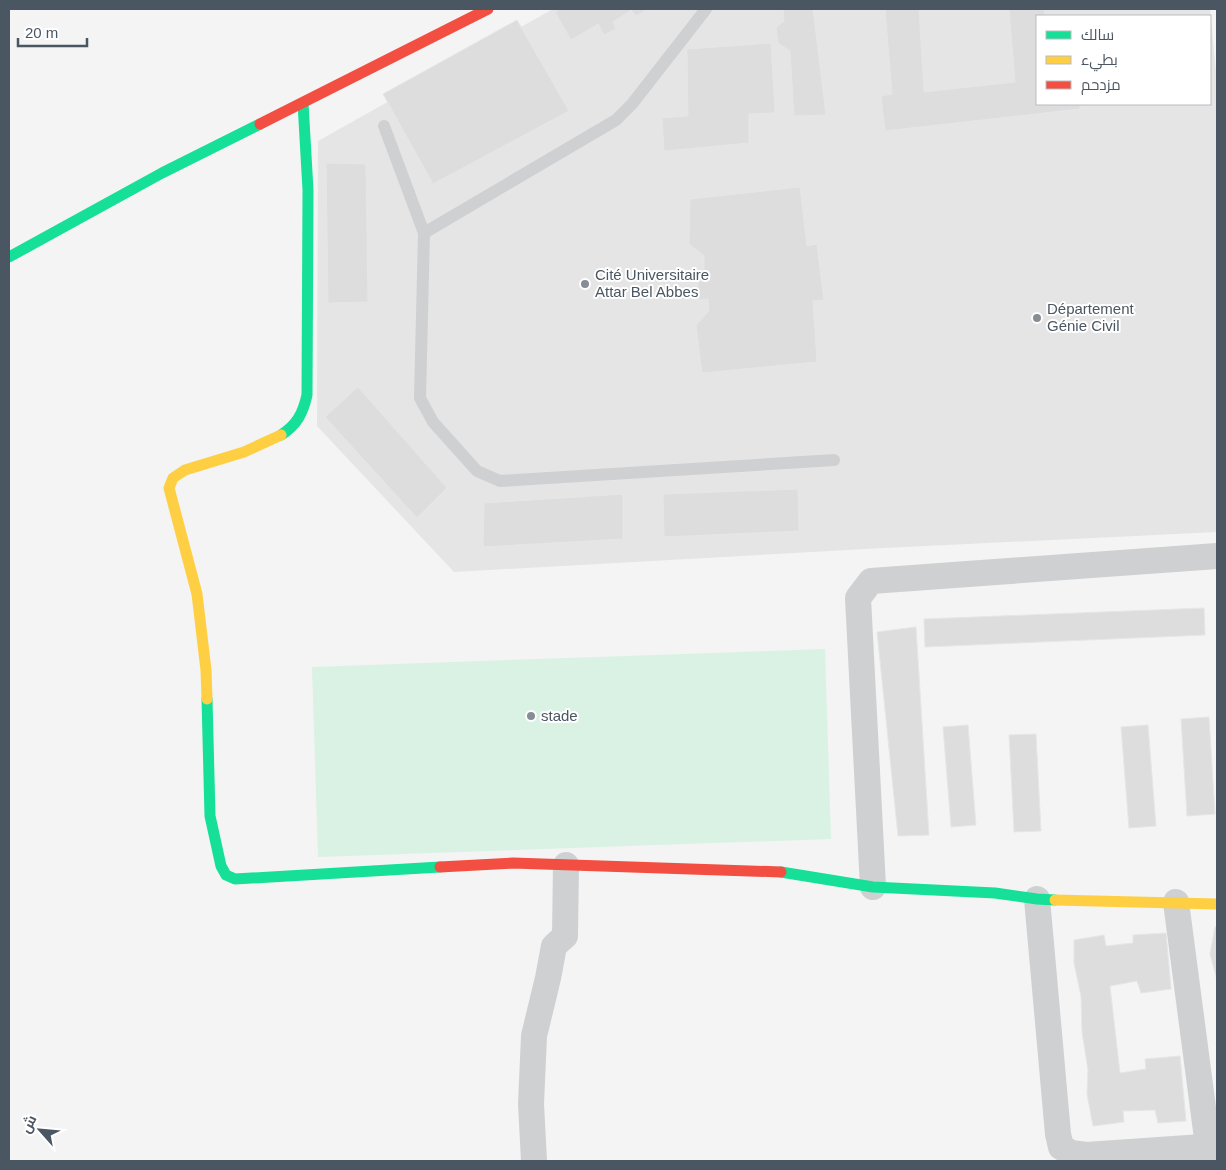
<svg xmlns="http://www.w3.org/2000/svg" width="1226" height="1170" font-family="Arial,Cairo,sans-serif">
<rect width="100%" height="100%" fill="#f4f4f4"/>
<path fill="#e6e5e6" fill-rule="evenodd" d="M553 9H1210L1217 82V532L884 548 454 572 317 426 318 141ZM1037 16H1210V104H1037Z"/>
<path fill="#d9f2e3" d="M825 649 831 839 318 857 312 667Z"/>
<g fill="#ddddde" stroke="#e5e6e7">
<path d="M560 9H648L636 16 631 10 613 22 616 29 604 35 598 24 571 40 555 12Z"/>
<path d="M783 9H813L826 115 794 116 790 51 778 43 776 28 784 21Z"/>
<path d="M885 9H919L924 92 1015 82 1009 9H1044L1045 16H1037V104H1080V109L885 131 881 96 892 94Z"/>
<path d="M517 20 569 111 433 184 383 94Z"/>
<path d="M771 43 775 113 749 114V143L664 151 662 118 688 116 687 49Z"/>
<path d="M326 163 366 164 368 302 328 303Z"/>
<path d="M800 187 807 246 817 244 824 300 813 301 817 362 702 373 696 325 709 311 708 299 699 300 697 273 704 272V256L689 244 690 199Z"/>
<path d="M358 387 447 488 417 518 325 417Z"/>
<path d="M798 489 799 531 664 537 663 494Z"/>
<path d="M623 494V539L483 547 484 503Z"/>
<path d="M1204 608 1205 635 925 647 924 619Z"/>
<path d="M916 627 929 835 898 836 877 632Z"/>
<path d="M1209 717 1215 814 1187 816 1181 719Z"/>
<path d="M968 725 976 825 951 827 943 727Z"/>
<path d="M1148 725 1156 826 1129 828 1121 727Z"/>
<path d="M1036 734 1041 831 1014 832 1009 735Z"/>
<path d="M1217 926V980L1210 954 1215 927Z"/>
<path d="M1166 933 1171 989 1141 993 1137 981 1110 986 1120 1073 1146 1069 1145 1059 1180 1056 1186 1121 1158 1123 1155 1110 1123 1111 1124 1122 1093 1126 1087 1094 1088 1070 1082 1032 1081 996 1074 963V940L1104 935 1106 946 1133 943V935Z"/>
</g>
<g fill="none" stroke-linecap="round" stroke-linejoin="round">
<g stroke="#ced0d2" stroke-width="12">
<path d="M706 9 632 104 616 120 424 233 420 398 433 422 477 471 500 481 834 460"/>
<path d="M384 126 424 233"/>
</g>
<g stroke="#ced0d2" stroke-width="26">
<path d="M873 887 858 598 871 581 1217 556"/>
<path d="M1037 899 1058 1134 1061 1147 1071 1153 1086 1155 1217 1146"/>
<path d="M1176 902 1210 1161"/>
<path d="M534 1161 531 1104 534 1036 548 978 554 946 565 936 566 865"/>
</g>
<g stroke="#16e098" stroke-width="11">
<path d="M9 257 162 173 260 124"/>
<path d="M281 435C297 425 303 413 307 395L308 190 303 103"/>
<path d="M207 699 210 816 221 866 226 875 235 879 440 867"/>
<path d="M781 872 873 887 995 893 1037 899 1055 900"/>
</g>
<g stroke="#ffcf43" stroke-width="11">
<path d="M207 699 206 670 197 594 169 488 173 478 185 470 244 452 281 435"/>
<path d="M1055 900 1217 904"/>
</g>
<g stroke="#f24e42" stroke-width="11">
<path d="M260 124 488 9"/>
<path d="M440 867 513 863 781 872"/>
</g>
</g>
<g fill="#868d94" stroke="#fff" stroke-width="2">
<circle cx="585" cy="284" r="5"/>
<circle cx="1037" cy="318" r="5"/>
<circle cx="531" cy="716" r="5"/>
</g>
<g text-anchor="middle" stroke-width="4" stroke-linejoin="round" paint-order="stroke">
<g font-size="15" fill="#4a5661" stroke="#fff" text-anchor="start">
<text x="595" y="280">Cité Universitaire<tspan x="595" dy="17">Attar Bel Abbes</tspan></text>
<text x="1047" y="314">Département<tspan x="1047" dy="17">Génie Civil</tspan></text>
<text x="541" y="721">stade</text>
</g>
</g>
<rect width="1226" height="1170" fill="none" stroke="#4a5661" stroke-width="20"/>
<rect x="1036" y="15" width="175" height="90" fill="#ffffff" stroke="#b7bbc0"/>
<rect x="1046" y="31" width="25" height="8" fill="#16e098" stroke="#b7bbc0"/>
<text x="1081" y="40" font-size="15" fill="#4a5661">سالك</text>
<rect x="1046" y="56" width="25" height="8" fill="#ffcf43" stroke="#b7bbc0"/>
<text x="1081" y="65" font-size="15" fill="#4a5661">بطيء</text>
<rect x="1046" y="81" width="25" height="8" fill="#f24e42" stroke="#b7bbc0"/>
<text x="1081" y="90" font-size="15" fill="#4a5661">مزدحم</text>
<g transform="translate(40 1130) rotate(297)" stroke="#ffffff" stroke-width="4" paint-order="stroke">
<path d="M0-4L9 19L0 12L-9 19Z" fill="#4a5661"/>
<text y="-8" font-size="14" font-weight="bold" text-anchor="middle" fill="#4a5661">ش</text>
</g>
<path d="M18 38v8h69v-8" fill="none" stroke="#4a5661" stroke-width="2.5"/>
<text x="25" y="38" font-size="15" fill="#4a5661" stroke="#ffffff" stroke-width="4" paint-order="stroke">20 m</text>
</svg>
